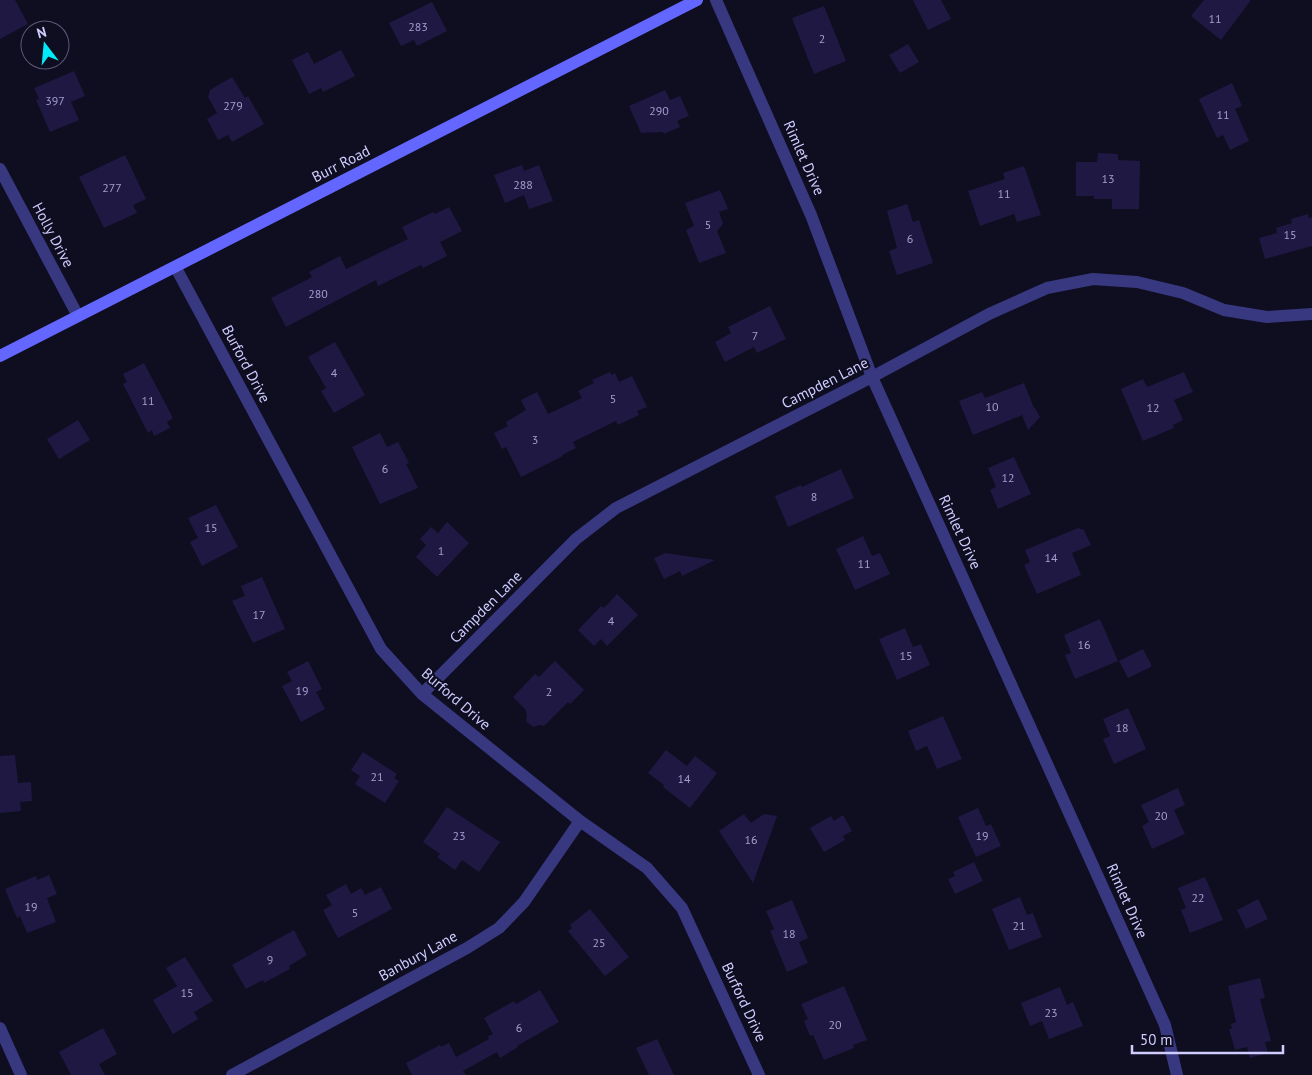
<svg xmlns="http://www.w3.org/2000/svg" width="1312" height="1075" font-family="'PT Sans',sans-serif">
<rect width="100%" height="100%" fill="#0f0d20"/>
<g fill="#1f1842">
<path d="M0 0H15L28 24 0 39Z"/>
<path d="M913 0H941L951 19 928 30Z"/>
<path d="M1204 0H1251L1221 40 1191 16Z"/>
<path d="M432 2 447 31 417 46 414 40 401 46 389 23Z"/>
<path d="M824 6 846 61 814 74 792 18Z"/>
<path d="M908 44 919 62 900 73 889 55Z"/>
<path d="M341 50 355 76 323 92 321 88 309 94 292 60 308 52 314 64Z"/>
<path d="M74 71 85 96 71 102 79 120 50 132 36 100 39 99 34 88Z"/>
<path d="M232 77 245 98 248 96 264 124 232 142 228 135 218 140 207 119 217 113 208 97 210 90Z"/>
<path d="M1232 83 1242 106 1235 109 1249 141 1230 150 1223 135 1217 138 1199 99Z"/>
<path d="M665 90 670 100 680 96 689 116 677 121 680 127 664 134 663 132 641 133 629 106Z"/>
<path d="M1098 153 1118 154V160L1140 161 1139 209H1112V199H1094V196H1076V162H1097Z"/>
<path d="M125 155 146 199 133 205 137 213 104 228 79 177Z"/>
<path d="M522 165 524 171 539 165 553 201 529 209 524 195 505 203 494 175Z"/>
<path d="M1024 166 1041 215 1017 222 1014 214 980 226 968 191 1005 179 1003 173Z"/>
<path d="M720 190 728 209 719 212 723 224 717 231 726 253 699 263 686 230 694 226 685 203Z"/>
<path d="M907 204 913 222 919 220 933 263 897 275 889 251 897 248 887 211Z"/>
<path d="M449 207 462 231 440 242 447 256 423 268 421 265 378 286 376 280 286 327 271 298 312 277 309 272 340 256 346 269 408 239 402 227 433 212 435 214Z"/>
<path d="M1308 214 1309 218 1312 217V246L1265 259 1259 238 1277 233 1276 228 1292 223 1291 219Z"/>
<path d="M770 306 786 339 757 353 754 347 725 362 715 342 731 333 728 327Z"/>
<path d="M335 342 365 395 334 413 321 391 326 388 308 357Z"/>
<path d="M144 363 173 418 167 422 170 428 154 436 152 430 148 433 123 384 127 382 123 374Z"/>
<path d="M610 372 612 375 615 373 619 382 632 376 647 407 637 411 639 415 618 425 616 421 573 442 576 448 562 455 563 456 521 477 506 447 502 449 494 433 508 426 506 422 526 410 521 400 537 392 548 414 582 398 578 391 594 383 592 380Z"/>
<path d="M1184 372 1193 392 1174 400 1183 420 1173 425 1174 428 1143 441 1121 389 1143 379 1147 387Z"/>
<path d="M1024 383 1034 408H1035L1040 417 1028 430 1022 415 973 435 959 401 982 392 985 398Z"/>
<path d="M78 420 90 440 59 459 47 439Z"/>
<path d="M380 433 387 447 398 442 409 463 406 464 418 488 380 504 352 447Z"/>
<path d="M1014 457 1031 494 998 509 990 490 996 487 988 468Z"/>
<path d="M841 469 854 498 788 527 775 496 801 485 802 487Z"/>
<path d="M216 505 238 547 202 566 190 542 198 538 188 518Z"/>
<path d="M447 522 469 543 437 577 416 557 426 545 420 539 431 527 438 533Z"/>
<path d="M1078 528 1084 530 1091 545 1072 553 1081 575 1037 594 1024 565 1030 562 1025 550Z"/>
<path d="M863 536 872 556 880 553 890 574 855 590 836 549Z"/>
<path d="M665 553 700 558 715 560 682 576 680 571 664 579 654 558Z"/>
<path d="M262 577 285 629 253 643 232 601 245 596 241 586Z"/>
<path d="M617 594 638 615 607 646 601 639 594 646 578 630 601 606 604 608Z"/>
<path d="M1100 619 1118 661 1075 679 1065 655 1071 653 1064 635Z"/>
<path d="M905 628 913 647 921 644 930 665 897 680 879 639Z"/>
<path d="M1143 649 1151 664V667L1128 678 1119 661Z"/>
<path d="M308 661 322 689 316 692 325 709 301 722 282 686 292 681 287 672Z"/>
<path d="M555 661 584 690 570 704 568 702 544 726 540 725 533 727 526 721 527 714 525 709 513 697 535 674 539 677Z"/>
<path d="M1128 708 1146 749 1114 764 1103 739 1110 736 1103 719Z"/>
<path d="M943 716 962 759 937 769 927 746 916 751 908 731Z"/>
<path d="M666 750 687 766 695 756 717 773 690 808 663 787 664 785 648 773Z"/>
<path d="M363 752 397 774 394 778 399 781 385 803 355 784 360 776 351 770Z"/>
<path d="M15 755 18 783 31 782 32 801 20 802 21 811 0 813V756Z"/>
<path d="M1178 788 1185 805 1174 810 1185 834 1152 849 1142 826 1149 822 1141 805Z"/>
<path d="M447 807 500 842 479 872 462 860 455 870 437 857 440 854 423 842Z"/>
<path d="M978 808 986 826 991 824 1001 846 976 857 958 817Z"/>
<path d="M744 814 751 823 764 814 777 816 753 883 719 831Z"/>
<path d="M843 815 852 831 843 836 845 840 824 852 810 828 831 816 834 821Z"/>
<path d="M974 862 983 881 955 894 948 879 955 876 953 872Z"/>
<path d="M49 875 57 894 47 898 56 922 27 933 20 916 17 918 5 889 36 876 37 880Z"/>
<path d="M1205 877 1223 920 1190 933 1181 910 1186 908 1178 888Z"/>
<path d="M346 884 351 894 361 888 365 895 381 887 392 909 338 938 323 910 332 905 326 895Z"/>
<path d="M1020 897 1027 915 1033 913 1042 937 1009 950 992 909Z"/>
<path d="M1258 899 1268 919 1246 929 1237 910Z"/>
<path d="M792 900 808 938 799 942 808 963 787 972 770 931 774 929 766 911Z"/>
<path d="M590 909 629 957 605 976 568 931 572 928 570 925Z"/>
<path d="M294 930 307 955 289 966 290 969 264 983 263 980 246 989 232 965Z"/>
<path d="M185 957 213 1001 194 1012 198 1019 173 1034 153 1000 177 986 166 968Z"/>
<path d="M1260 978 1265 998 1260 999 1271 1041 1265 1042 1268 1053 1250 1058 1247 1047 1235 1050 1229 1029H1232L1231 1024 1236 1022 1228 986Z"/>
<path d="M844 986 867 1040 853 1045 854 1048 824 1060 813 1035 810 1036 804 1021 808 1019 801 1004Z"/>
<path d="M1060 987 1067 1005 1073 1002 1083 1026 1049 1039 1042 1021 1030 1026 1021 1003Z"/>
<path d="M540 990 559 1022 517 1046 518 1047 500 1058 497 1052 463 1071 466 1075H412L406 1063 440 1045 441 1047 449 1043 456 1057 489 1039 488 1036 493 1034 484 1018 514 1001 516 1004Z"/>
<path d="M103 1028 117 1054 99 1064 105 1075H71L59 1052Z"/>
<path d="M657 1039 674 1075H649L636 1048Z"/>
</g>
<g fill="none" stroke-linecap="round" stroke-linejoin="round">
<g stroke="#373880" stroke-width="12">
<path d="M716 0 811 215 872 377 1165 1025 1177 1075"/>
<path d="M0 169 78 316"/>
<path d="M176 268 381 649 422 694 580 821 647 868 682 908 759 1075"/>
<path d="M422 694 576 539 616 508 872 377 989 314 1047 288 1093 279 1137 282 1183 293 1224 310 1267 317 1312 314"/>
<path d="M0 1028 21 1075"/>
<path d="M232 1075 467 948 499 928 524 902 580 821"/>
</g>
<path stroke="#6367ff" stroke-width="12" d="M0 356 697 0"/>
</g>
<g text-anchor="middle" stroke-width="4" stroke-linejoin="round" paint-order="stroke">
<g font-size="12" fill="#a39fd0">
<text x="1215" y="23">11</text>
<text x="418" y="31">283</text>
<text x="822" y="43">2</text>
<text x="55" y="105">397</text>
<text x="233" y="110">279</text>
<text x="659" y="115">290</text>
<text x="1223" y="119">11</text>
<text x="1108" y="183">13</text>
<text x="523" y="189">288</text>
<text x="112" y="192">277</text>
<text x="1004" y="198">11</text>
<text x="708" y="229">5</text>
<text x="1290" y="239">15</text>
<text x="910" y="243">6</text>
<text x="318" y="298">280</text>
<text x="755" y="340">7</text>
<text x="334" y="377">4</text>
<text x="613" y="403">5</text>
<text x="148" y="405">11</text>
<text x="992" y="411">10</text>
<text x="1153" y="412">12</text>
<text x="535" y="444">3</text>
<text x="385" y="473">6</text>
<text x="1008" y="482">12</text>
<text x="814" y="501">8</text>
<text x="211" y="532">15</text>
<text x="441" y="555">1</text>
<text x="1051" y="562">14</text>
<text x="864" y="568">11</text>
<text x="259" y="619">17</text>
<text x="611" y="625">4</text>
<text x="1084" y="649">16</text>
<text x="906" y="660">15</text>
<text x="302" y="695">19</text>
<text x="549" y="696">2</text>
<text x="1122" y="732">18</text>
<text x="377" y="781">21</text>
<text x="684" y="783">14</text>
<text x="1161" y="820">20</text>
<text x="459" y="840">23</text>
<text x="982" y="840">19</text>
<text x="751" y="844">16</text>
<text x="1198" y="902">22</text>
<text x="31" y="911">19</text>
<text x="355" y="917">5</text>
<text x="1019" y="930">21</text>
<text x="789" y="938">18</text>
<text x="599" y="947">25</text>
<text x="270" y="964">9</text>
<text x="187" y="997">15</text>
<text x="1051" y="1017">23</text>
<text x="835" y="1029">20</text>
<text x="519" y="1032">6</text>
</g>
<g font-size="15" fill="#cfccff" stroke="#0f0d20">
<text transform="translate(804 158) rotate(66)" y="5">Rimlet Drive</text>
<text transform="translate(341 164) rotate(-27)" y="5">Burr Road</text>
<text transform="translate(53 235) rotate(62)" y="5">Holly Drive</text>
<text transform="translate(246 364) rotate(62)" y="5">Burford Drive</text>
<text transform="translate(825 383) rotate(-27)" y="5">Campden Lane</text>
<text transform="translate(960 532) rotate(65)" y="5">Rimlet Drive</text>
<text transform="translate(486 607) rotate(-45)" y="5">Campden Lane</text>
<text transform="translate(456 699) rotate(41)" y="5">Burford Drive</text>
<text transform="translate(1127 901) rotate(66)" y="5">Rimlet Drive</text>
<text transform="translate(418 956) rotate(-29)" y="5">Banbury Lane</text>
<text transform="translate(744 1002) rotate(65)" y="5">Burford Drive</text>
</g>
</g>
<g transform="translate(45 45) rotate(344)"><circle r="24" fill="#0f0d20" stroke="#5c5979"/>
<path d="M0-4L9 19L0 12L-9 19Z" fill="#00eaf7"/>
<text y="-8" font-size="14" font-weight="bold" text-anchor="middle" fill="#cfccff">N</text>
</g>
<path d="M1132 1045v8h151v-8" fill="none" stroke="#cfccff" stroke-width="2.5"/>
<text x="1140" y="1045" font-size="15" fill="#cfccff" stroke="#0f0d20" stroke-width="4" paint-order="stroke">50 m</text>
</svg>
